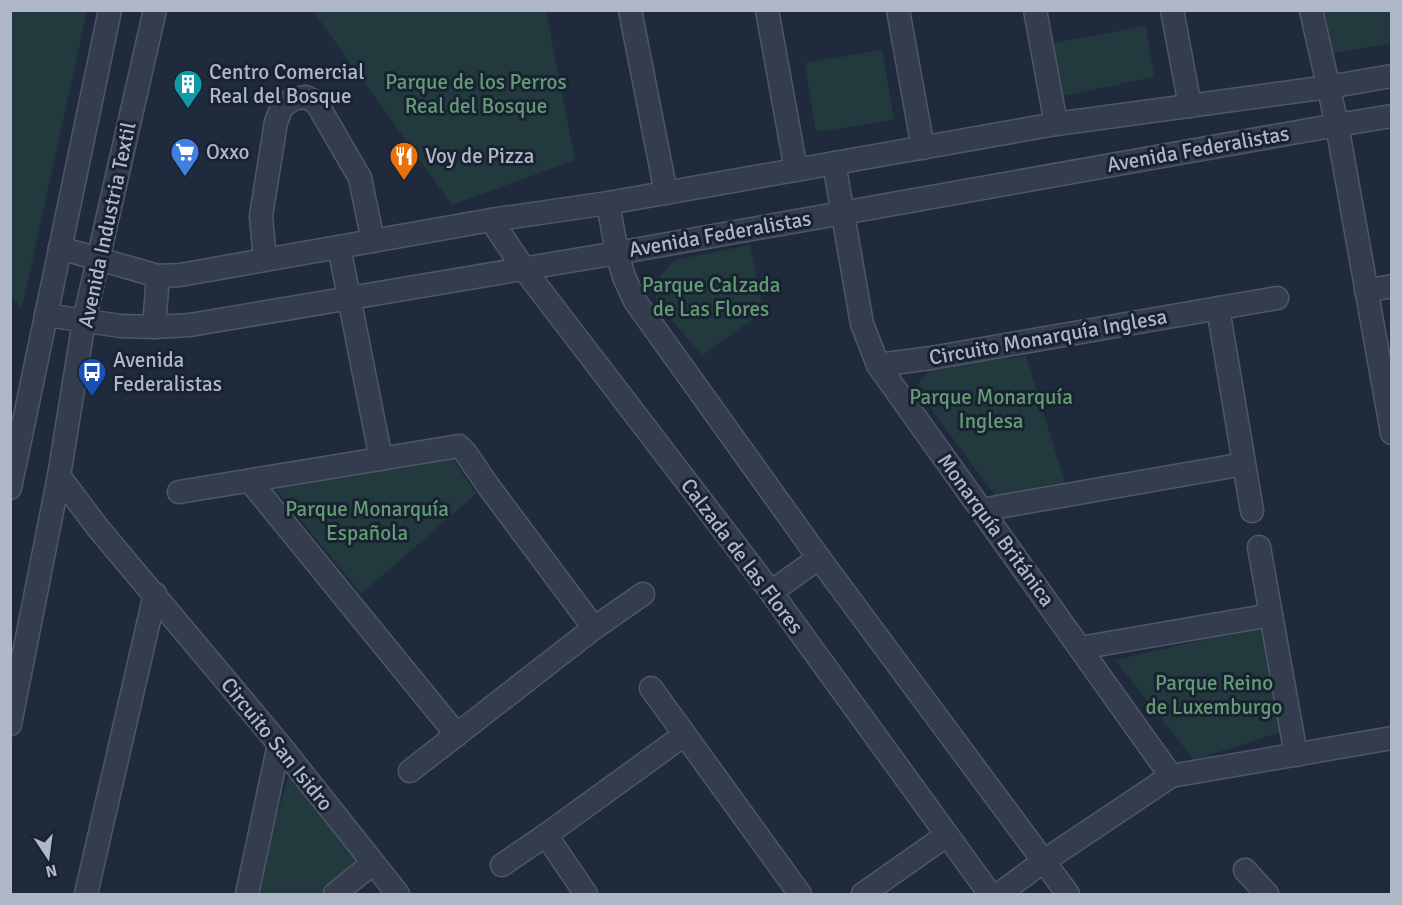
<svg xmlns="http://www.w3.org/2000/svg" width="1402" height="905" font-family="Signika,sans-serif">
<rect width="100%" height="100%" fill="#202a3d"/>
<g fill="#22393e">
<path d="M10 11H87L22 308 10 295Z"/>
<path d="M313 11H546L575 160 452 205Z"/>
<path d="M1315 11H1391V43L1325 55Z"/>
<path d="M1146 26 1154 77 1063 96 1053 43Z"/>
<path d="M882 50 894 120 816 132 805 63Z"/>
<path d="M750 245 763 312 703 355 656 303V281L674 260Z"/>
<path d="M1026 356 1066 486 997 498 915 387 928 372 935 367Z"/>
<path d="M451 456 476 494 361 594 275 488 386 466Z"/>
<path d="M1261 627 1284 731 1194 760 1115 660Z"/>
<path d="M289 775 360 861 320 894H255L258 878Z"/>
</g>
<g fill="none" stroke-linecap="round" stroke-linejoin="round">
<g stroke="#4f5767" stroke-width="25">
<g id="minor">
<path d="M630 10 666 193"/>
<path d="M767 10 796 170"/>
<path d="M898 10 923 148"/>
<path d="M1035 10 1056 124"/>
<path d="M1172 10 1190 106"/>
<path d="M1311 10 1337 125 1392 433"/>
<path d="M834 163 862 324 878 365 1171 776"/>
<path d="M608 203 617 253 624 277 635 301 819 558 1068 894"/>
<path d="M491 220 524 269 771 592 990 894"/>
<path d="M339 247 381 459"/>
<path d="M60 248 158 276 180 275 491 220 608 203 1056 124 1328 87 1392 76"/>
<path d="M265 260 261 216 276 122 282 107 293 99 305 97 316 102 360 178 373 241"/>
<path d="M1366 291 1392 286"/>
<path d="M1218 308 1252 511"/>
<path d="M46 315 121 326 154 327 190 325 617 253 1337 125 1392 116"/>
<path d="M154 327 158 276"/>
<path d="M878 365 931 358 1277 298"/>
<path d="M59 476 98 528 279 744 398 894"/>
<path d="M250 481 457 735"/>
<path d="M10 488 110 10"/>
<path d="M179 492 459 446 465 452 489 487 594 628"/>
<path d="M981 510 1244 464"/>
<path d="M1259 547 1296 755"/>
<path d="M771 592 819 558"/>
<path d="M1080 648 1271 615"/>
<path d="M651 688 800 894"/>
<path d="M10 724 59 476 84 321 155 10"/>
<path d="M410 771 594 628 643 594"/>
<path d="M546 835 586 894"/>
<path d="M502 865 546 835 684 735"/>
<path d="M1245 870 1267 894"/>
<path d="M86 894 155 594"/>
<path d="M247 894 279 744"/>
<path d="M335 894 373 863"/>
<path d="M863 894 947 835"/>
<path d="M999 894 1044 861 1171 776 1392 738"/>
</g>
</g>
<use href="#minor" stroke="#343d4d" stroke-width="22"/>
</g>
<defs>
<g id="building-pin" transform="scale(1.5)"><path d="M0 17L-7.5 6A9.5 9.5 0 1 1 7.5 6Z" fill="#0f9aa8" stroke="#192231"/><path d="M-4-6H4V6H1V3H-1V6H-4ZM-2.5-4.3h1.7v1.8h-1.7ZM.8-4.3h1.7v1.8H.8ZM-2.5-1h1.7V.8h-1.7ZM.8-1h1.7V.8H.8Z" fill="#fff"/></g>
<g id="supermarket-pin" transform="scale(1.5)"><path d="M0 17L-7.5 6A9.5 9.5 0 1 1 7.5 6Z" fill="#3f7fe0" stroke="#192231"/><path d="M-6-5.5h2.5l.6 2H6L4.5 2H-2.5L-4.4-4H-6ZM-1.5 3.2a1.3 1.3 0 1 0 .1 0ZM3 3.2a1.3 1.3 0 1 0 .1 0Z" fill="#fff"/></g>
<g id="restaurant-pin" transform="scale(1.5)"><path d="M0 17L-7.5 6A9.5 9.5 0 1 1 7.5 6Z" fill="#e8710a" stroke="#192231"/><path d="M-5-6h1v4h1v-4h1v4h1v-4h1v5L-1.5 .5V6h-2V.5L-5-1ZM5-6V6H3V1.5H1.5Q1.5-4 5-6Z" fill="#fff"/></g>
<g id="bus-pin" transform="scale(1.5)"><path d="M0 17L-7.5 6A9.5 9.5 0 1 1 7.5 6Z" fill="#1a4fb4" stroke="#192231"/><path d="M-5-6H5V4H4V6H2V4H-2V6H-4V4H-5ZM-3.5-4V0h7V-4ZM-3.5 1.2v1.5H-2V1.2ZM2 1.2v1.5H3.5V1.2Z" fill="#fff"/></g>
</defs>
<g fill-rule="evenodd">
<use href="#building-pin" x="188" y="84"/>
<use href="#supermarket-pin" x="185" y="152"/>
<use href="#restaurant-pin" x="404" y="156"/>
<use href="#bus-pin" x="92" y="372"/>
</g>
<g text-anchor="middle" stroke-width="6" stroke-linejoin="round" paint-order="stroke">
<g font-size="21" fill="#afb7c9" stroke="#192231" text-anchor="start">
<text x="209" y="79">Centro Comercial<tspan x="209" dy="24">Real del Bosque</tspan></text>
<text x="206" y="159">Oxxo</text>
<text x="425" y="163">Voy de Pizza</text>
<text x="113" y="367">Avenida<tspan x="113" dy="24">Federalistas</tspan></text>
</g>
<g font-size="21" fill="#639c74" stroke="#192231">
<text x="476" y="89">Parque de los Perros<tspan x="476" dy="24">Real del Bosque</tspan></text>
<text x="711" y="292">Parque Calzada<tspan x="711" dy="24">de Las Flores</tspan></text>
<text x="991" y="404">Parque Monarquía<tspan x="991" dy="24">Inglesa</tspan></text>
<text x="367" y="516">Parque Monarquía<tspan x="367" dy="24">Española</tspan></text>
<text x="1214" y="690">Parque Reino<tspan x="1214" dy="24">de Luxemburgo</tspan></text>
</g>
<g font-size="21" fill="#afb7c9" stroke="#192231">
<text transform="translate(1198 149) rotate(-10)" y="7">Avenida Federalistas</text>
<text transform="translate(107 225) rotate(-78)" y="7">Avenida Industria Textil</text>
<text transform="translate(720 234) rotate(-10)" y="7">Avenida Federalistas</text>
<text transform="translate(1048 337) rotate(-10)" y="7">Circuito Monarquía Inglesa</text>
<text transform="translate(996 530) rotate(54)" y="7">Monarquía Británica</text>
<text transform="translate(742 556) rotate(53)" y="7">Calzada de las Flores</text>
<text transform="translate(277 744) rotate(51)" y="7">Circuito San Isidro</text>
</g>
</g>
<rect width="1402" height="905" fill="none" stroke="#afb7c9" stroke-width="24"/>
<g transform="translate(48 857) rotate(167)" stroke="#192231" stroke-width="4.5" paint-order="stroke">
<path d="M0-4.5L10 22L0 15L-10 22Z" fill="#afb7c9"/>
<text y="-9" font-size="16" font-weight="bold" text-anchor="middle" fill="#afb7c9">N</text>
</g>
</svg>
